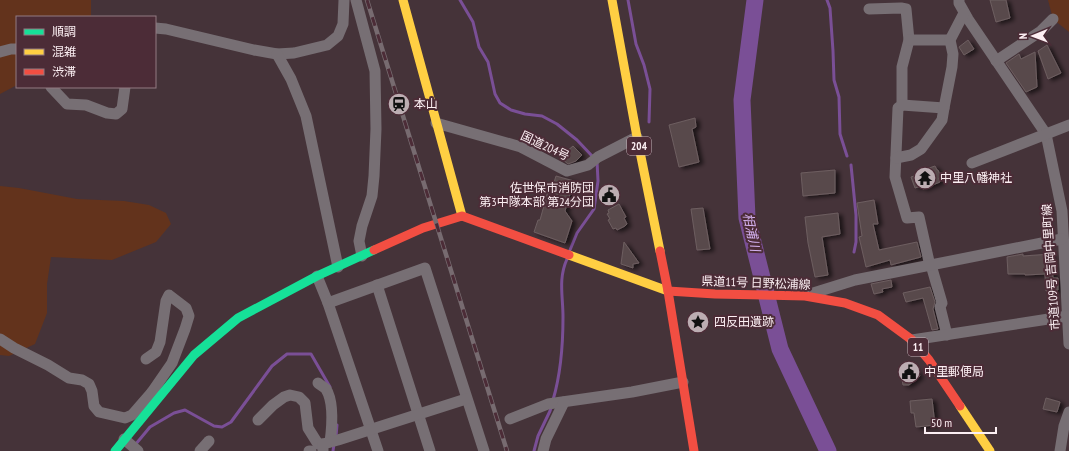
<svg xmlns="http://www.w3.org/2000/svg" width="1069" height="451" font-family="'PT Sans Narrow','Noto Sans JP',sans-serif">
<defs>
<filter id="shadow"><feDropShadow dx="4" dy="2" stdDeviation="2" flood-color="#0009"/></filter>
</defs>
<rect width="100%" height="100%" fill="#453339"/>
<g fill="#63331c">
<path d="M0 0H91V17H17V85L0 94Z"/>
<path d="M1048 0H1069V32L1053 19Z"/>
<path d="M0 186 19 188 77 199 124 201 149 205 166 213 171 224 156 242 112 260 51 257 47 284V313L35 344 9 356 0 355Z"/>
</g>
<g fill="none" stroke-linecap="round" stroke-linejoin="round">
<g stroke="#7a4f96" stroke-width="3">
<path d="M460 0 473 22 479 47 488 62 495 94 500 103 511 110 525 114 542 116 557 124 577 140 593 157"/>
<path d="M628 0 636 44 644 65 650 89 649 122"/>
<path d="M827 0 830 8 833 51 834 80 839 97 840 134 847 156"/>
<path d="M851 165 856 215V242L854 252"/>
<path d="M570 250 577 233 594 209 598 181 597 161"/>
<path d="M553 400C561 373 563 344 563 317 563 296 558 279 567 259"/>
<path d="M336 437 337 425"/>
<path d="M135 445 150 427 174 413 185 410 214 426 222 427 231 422 272 366 287 354H311L330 387"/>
<path d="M333 451 334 444"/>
<path d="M534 451 538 436 550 411 552 405"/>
</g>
<path stroke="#7a4f96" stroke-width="17" d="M755 0 742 100 747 218 780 349 828 451"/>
</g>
<g fill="#594a4c" stroke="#6d5e60" filter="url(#shadow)">
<path d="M990 0H1006L1010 18 996 22Z"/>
<path d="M968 40 974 49 964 55 959 47Z"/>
<path d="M1047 45 1061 73 1048 79 1038 51Z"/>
<path d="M1035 52 1037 87 1026 92 1006 63 1019 54 1021 59Z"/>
<path d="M695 118 696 127 692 129 699 162 679 167 669 125Z"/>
<path d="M573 146 582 155 576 161 568 164 560 157Z"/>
<path d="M935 166 937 170H938L941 177 939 178 940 182 923 189 921 186 915 188 911 177 917 175V172Z"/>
<path d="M835 170V193L803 196 801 173Z"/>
<path d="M556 176 574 181 565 211 572 221 565 243 534 232 538 220H540L548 191 551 192Z"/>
<path d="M874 200 878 224H873L879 250 917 242 921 257 891 265 890 260 866 267 859 237 862 236 857 203Z"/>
<path d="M619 204 626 217 624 218 627 224 625 226 617 230 616 228 613 229 608 220 610 219 607 214 609 213 608 210Z"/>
<path d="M703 208 710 249 697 250 691 209Z"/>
<path d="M838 213 840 234 822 237 828 275 815 277 808 243 805 217Z"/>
<path d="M624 242 639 263 633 264V268L621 264Z"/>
<path d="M1023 254V256L1051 254 1053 278H1058V290L1046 291 1045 274 1025 275V274H1008L1007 257Z"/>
<path d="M891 280 892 287 882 289 883 292 874 294 871 284Z"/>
<path d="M930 287 935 302 933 309 938 329 932 330 923 298 906 302 903 293Z"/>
<path d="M908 361 920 376 909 385H903L900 367Z"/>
<path d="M1046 398 1060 402 1057 412 1043 409Z"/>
<path d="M932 399 935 425 916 427 914 413H911L910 401Z"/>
</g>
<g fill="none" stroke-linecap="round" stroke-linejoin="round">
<g stroke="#776f74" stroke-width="11">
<path d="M356 0 375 71 376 129 374 176 372 196 362 226 359 241 362 256"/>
<path d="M959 0V3L968 19 1046 134 1062 211 1069 344"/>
<path d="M869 9 901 8 906 9 909 40 902 67V105L898 108 895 177 907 218 919 217 930 266"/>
<path d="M155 28 166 29 254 50 277 54 294 53 327 45 338 36 343 24 344 0"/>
<path d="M909 40H950"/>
<path d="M0 52 11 49H17"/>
<path d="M277 54 291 79 306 116 338 267"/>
<path d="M996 61 1041 31 1053 19"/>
<path d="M51 87 67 104 86 105 107 113 116 114 122 109 125 87"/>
<path d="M902 105 944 108"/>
<path d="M436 123 521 147 567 171 588 165 598 157 637 137"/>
<path d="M896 158 911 155 921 149 942 120 944 108 952 67 953 54 950 40 964 13"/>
<path d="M972 163 1069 125"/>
<path d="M931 265 942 303 940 307 947 335"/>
<path d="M317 276 328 303 378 451"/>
<path d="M377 285 430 451"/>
<path d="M810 294 855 280 1062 239"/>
<path d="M328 303 425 268 484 451"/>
<path d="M0 339 14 348 48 365 69 378 82 380 89 384 92 391 94 406 99 412 125 418 132 415 152 392"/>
<path d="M912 340 1068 316"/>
<path d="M146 359 156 352 160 342 166 301 169 295 186 308 189 316 185 329 172 363 152 392 157 397"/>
<path d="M318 383C320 385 324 387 326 389 334 402 332 427 330 442"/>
<path d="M510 419 548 404 632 392 683 382"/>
<path d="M258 420 273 405 284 397 290 395 299 397 305 403 308 428 318 444H323"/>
<path d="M124 439 138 451"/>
<path d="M200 451 209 441"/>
<path d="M309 451H311"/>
<path d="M323 451V444L338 440 466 399"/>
<path d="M543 451 546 439 564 402"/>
<path d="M1060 451 1064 426 1069 412"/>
</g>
<path stroke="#16e098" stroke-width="9" d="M115 451 194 355 238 318 317 276 374 250"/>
<g stroke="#ffcf43" stroke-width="9">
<path d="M403 0 462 216"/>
<path d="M612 0 637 137 660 251"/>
<path d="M569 255 668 291"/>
<path d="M960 406 990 451"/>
</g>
<g stroke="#f24e42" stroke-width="9">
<path d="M374 250 423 228 462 216 569 255"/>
<path d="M660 251 668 291 694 451"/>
<path d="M668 291 715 294 805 296 845 303 878 315 912 340 929 360 960 406"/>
</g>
<g stroke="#776b70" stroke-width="4.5">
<path id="rail" d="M367 0 507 451"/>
</g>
<use href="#rail" stroke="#4c2c37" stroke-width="3" stroke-dasharray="9" stroke-linecap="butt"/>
</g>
<defs>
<g id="station-disc" transform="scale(1.15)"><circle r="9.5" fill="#bcadb2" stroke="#4c2c37"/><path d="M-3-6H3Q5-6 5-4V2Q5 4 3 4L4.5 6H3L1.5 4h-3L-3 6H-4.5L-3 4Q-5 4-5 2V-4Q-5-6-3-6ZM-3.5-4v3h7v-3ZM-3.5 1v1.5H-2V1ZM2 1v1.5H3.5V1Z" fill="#111"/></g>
<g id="temple-disc" transform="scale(1.15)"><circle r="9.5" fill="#bcadb2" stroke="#4c2c37"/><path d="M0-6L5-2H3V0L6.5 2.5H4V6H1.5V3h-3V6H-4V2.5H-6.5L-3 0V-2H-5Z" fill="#111"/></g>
<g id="civic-disc" transform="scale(1.15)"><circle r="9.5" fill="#bcadb2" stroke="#4c2c37"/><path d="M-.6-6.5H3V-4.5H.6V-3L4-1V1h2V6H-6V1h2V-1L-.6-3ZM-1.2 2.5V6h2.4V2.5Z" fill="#111"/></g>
<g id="sight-disc" transform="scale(1.15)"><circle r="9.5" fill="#bcadb2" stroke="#4c2c37"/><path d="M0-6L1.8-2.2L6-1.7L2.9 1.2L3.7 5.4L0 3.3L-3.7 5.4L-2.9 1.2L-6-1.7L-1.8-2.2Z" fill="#111"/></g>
</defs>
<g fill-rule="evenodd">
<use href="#station-disc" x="399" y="104"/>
<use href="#temple-disc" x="925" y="178"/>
<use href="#civic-disc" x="609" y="195"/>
<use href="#sight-disc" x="698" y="322"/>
<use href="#civic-disc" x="909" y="372"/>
</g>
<g text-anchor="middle" stroke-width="4" stroke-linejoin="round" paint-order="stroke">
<g fill="#4c2c37" stroke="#c7b4bb" stroke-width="1">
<rect x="627" y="137" width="24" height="18" rx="3"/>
<rect x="908" y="338" width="20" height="18" rx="3"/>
</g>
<g font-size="11" font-weight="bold" fill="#fceff3">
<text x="639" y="150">204</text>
<text x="918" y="351">11</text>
</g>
<g font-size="12" fill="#fceff3" stroke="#4c2c37" text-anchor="start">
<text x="414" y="108">本山</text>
<text x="940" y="182">中里八幡神社</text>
<text x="594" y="192" text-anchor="end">佐世保市消防団<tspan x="594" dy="14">第3中隊本部 第24分団</tspan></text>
<text x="714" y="326">四反田遺跡</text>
<text x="924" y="376">中里郵便局</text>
</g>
<g font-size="12" fill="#fceff3" stroke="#4c2c37">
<text transform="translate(545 146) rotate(25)" y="4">国道204号</text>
<text transform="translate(1051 267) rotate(-94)" y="4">市道109号 吉岡中里町線</text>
<text transform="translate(756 283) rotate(2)" y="4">県道11号 日野松浦線</text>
</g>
<g font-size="13" font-style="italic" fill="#d5b2f1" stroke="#4c2c37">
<text transform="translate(752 232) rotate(78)" y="5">相浦川</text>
</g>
</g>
<rect x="16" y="16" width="140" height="72" fill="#4c2c37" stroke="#927a82"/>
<rect x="24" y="29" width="20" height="6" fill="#16e098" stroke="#927a82"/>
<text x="52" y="36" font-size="12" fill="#fceff3">順調</text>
<rect x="24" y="49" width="20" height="6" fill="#ffcf43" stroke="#927a82"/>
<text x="52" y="56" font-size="12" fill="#fceff3">混雑</text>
<rect x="24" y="69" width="20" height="6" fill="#f24e42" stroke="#927a82"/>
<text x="52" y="76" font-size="12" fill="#fceff3">渋滞</text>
<g transform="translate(1033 36) rotate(269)" stroke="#4c2c37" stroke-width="3" paint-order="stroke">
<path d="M0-3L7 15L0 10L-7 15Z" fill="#fceff3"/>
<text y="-6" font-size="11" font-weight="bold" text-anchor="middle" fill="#fceff3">N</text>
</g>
<path d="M925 427v6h71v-6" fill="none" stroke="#fceff3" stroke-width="2"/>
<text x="931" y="427" font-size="12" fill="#fceff3" stroke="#4c2c37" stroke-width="3" paint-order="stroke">50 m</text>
</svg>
